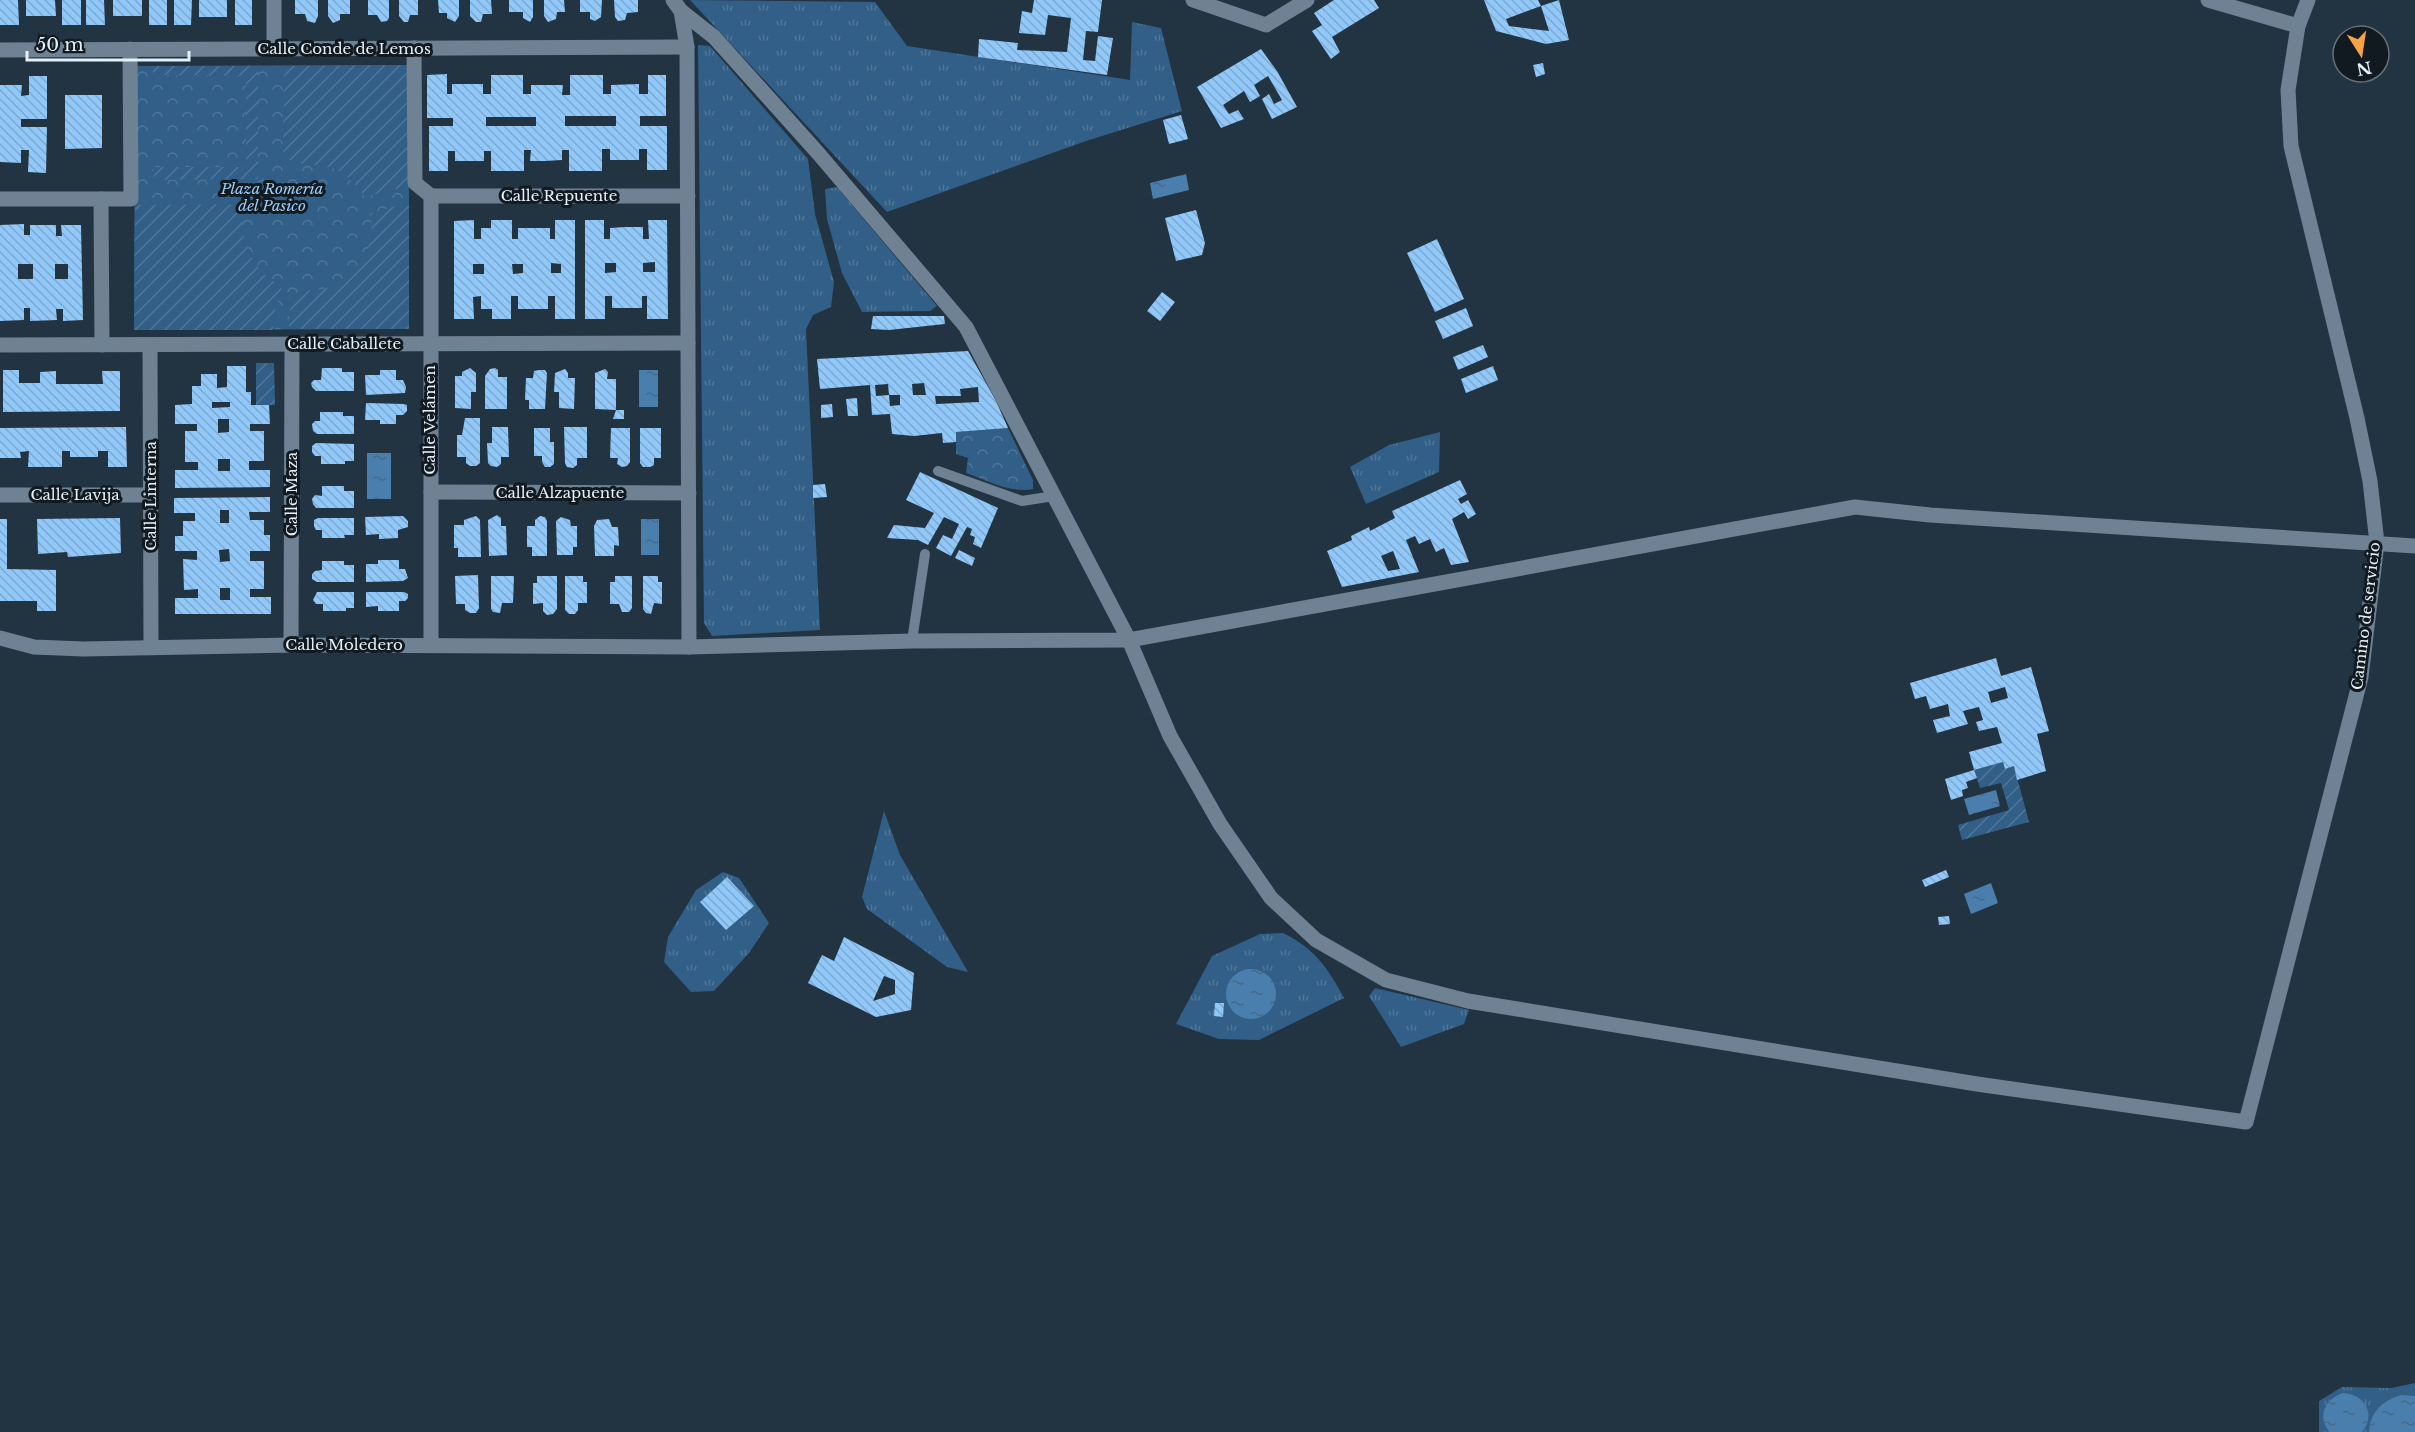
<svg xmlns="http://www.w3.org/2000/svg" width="2415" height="1432" font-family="'Libre Baskerville',serif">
<defs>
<pattern id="grass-tufts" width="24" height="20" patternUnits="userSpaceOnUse" patternTransform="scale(1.5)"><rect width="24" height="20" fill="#315f87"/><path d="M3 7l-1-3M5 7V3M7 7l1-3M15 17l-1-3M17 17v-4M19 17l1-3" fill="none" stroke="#4f7699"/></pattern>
<pattern id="forest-crowns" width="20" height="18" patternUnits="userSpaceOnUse" patternTransform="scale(1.5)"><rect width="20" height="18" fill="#315f87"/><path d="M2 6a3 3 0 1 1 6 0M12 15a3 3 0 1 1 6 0" fill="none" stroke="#4f7699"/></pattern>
<pattern id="garden-furrows" width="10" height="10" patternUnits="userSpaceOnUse" patternTransform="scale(1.5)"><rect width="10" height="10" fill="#315f87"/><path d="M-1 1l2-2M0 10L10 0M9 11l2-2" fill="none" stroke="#4f7699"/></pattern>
<pattern id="water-ripples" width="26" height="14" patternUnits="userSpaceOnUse" patternTransform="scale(1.5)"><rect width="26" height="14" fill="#4a7fad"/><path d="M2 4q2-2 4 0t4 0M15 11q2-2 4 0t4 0" fill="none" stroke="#486986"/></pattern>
<pattern id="building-back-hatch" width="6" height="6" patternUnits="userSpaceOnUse" patternTransform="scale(1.5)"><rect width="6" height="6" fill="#91c8fa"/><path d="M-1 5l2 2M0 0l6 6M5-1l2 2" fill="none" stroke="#7ea8ce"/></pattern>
</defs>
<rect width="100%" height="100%" fill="#223342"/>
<g fill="url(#grass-tufts)">
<path d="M690 0 875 2 907 46 1130 80 1132 22 1161 28 1182 111 1086 141 887 212Z"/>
<path d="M698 45 710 46 808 159 815 214 834 282 831 307 813 315 806 329 820 630 712 636 704 623Z"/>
<path d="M837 187 937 306 930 311 862 312 842 273 827 219 825 189Z"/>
<path d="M1440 432 1439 472 1366 504 1350 467 1389 445Z"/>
<path d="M884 811 900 855 968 972 947 967 867 909 862 897Z"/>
<path d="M723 872 739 878 769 923 749 953 714 991 691 992 664 962 668 937 696 890Z"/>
<path d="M1283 933C1315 949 1327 967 1344 998L1259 1040 1219 1039 1176 1024 1212 956 1260 934Z"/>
<path d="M1375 988 1469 1010 1464 1024 1401 1047 1369 996Z"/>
<path d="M2415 1383V1432H2319V1401L2342 1387 2391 1388Z"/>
</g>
<g fill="url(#forest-crowns)">
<path d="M409 65V329L134 330 135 66Z"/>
<path d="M1008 428 1033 480V489C1011 494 987 480 966 473L968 458 956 454V432Z"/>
</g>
<g fill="url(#garden-furrows)">
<path d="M409 65V190L394 189 365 197C354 182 342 168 323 166 308 164 298 165 285 158L283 150 284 66Z"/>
<path d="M153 66H258V179L154 180 153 167H246V76L153 75Z"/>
<path d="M229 204 238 208C243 218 242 227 244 237 247 258 263 278 282 286L273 317V330H134L135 205Z"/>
<path d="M396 206H409V329H289V314L297 292C308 291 320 290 330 287 357 277 380 241 369 214Z"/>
<path d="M256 363H274L275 405H256Z"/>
<path d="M2003 762 2005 769 2014 766 2029 822 1962 840 1958 825 2009 810 2001 783 1980 788 1974 770Z"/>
</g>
<g fill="url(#water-ripples)">
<path d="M1186 174 1189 190 1153 199 1150 183Z"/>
<rect x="639" y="370" width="19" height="37"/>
<rect x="367" y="453" width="24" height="46"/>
<rect x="641" y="519" width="18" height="36"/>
<path d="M1996 790 2000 806 1969 815 1964 799Z"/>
<path d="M1991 883 1998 903 1971 914 1964 894Z"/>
<circle cx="1251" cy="994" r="25"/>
<path d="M2343 1393C2364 1394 2377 1414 2362 1432H2330C2316 1417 2325 1399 2343 1393Z"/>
<path d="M2401 1395 2415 1396V1432H2369C2370 1412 2382 1401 2401 1395Z"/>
</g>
<g fill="url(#building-back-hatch)" fill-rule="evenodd">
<path d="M0 0H18L19 25H0Z"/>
<path d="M26 0H55L56 16H26Z"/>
<rect x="62" y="0" width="19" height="25"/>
<path d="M86 0H104L105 25H86Z"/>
<rect x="113" y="0" width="29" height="16"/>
<rect x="149" y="0" width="18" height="25"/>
<path d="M174 0H192L191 25H174Z"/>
<rect x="199" y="0" width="28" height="17"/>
<rect x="235" y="0" width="17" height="25"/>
<path d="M295 0H318V16L315 23 307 21 305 14H295Z"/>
<path d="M328 0H350V14H340V20L333 23 328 16Z"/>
<path d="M368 0H389V18L387 21 381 22 377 15H368Z"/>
<path d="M399 0H418V15H410L408 22H404L399 16Z"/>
<path d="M438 0H459V16L455 22 447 18V13H439Z"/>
<path d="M470 0H491L492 14H483L481 22H476L470 16Z"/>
<path d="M509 0H533V17L530 22 523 18V12H509Z"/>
<path d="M544 0H564L565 12H557L556 19 548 22 544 16Z"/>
<path d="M580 0H602L601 17 595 21 590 19V12H580Z"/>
<path d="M614 0H638V12L627 13 625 20 618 21 615 17Z"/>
<path d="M1034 0H1102L1098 32 1086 31 1083 60 1095 61 1098 36 1113 38 1107 75 978 57 979 39 1018 43 1017 50 1067 52 1071 18 1048 15 1045 35 1019 33 1022 11 1032 13Z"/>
<path d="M1334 0H1374L1379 8 1332 37 1340 52 1331 59 1312 31 1322 25 1314 13Z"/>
<path d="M1484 0H1538L1541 6 1506 19 1509 26 1549 31 1541 6 1559 0 1569 40 1546 44 1496 31Z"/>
<path d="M1261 49 1277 71 1297 107 1272 119 1262 99 1269 94 1274 104 1282 100 1268 76 1254 85 1260 96 1250 102 1244 91 1223 105 1229 114 1238 110 1244 119 1221 128 1197 87Z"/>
<path d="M1543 63 1545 74 1536 77 1533 65Z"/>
<path d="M447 74V94H452V84H483V94H491V75H523V94H531V85H563L562 95H570V75H603V94H611V85L639 84V94H648V75H666V116H640V126H667V170H647V149H639V160H610V149H602V171H569V150H562V160L545 161H530L531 150H524V171H491V151H484V161H455V151H448V171H429V126H453V118H427V75ZM565 116H616V126H565ZM486 117H536V126H486Z"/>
<path d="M29 76H47V119H21V127H47L46 173 28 172 29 150H21V163L0 162V85H22L21 96 29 95Z"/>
<path d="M65 95H102V148L65 149Z"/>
<path d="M1181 115 1188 139 1169 144 1163 120Z"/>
<path d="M1196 210 1205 243 1202 255 1176 261 1165 218Z"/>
<path d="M474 220V239H481V228H491V220H512V239H518V228H550V239H555V220H575V319H555V296H548V309H518V296H511V319H492V309H481V296L473 297 474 319H454V221ZM551 263 561 264V273H551ZM473 264H484V274H473ZM512 264H523V273L513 274Z"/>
<path d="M585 220H604V239H610V228L625 227H643V239H649L648 220H667L668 319H647V296H642V308H612V296H605V319H585ZM655 262V272H643V263ZM605 263H616V272L605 273Z"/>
<path d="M24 224V235H30V225H56V236H62L61 225H81L83 320 63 321V309H56L57 320 30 321V308H24V320L0 321V225ZM18 264H33V279H18ZM55 264H68V279H55Z"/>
<path d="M1437 239 1464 299 1435 312 1407 253Z"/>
<path d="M1162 292 1175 302 1160 321 1147 311Z"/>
<path d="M1466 308 1473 326 1443 339 1435 321Z"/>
<path d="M873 316H944L945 324 889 330 871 329Z"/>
<path d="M1483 345 1488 357 1458 370 1453 357Z"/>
<path d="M968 351 996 401 1008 428 956 432V442L943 443 942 433 914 436 892 434 890 414 872 415 870 385 820 389 817 359ZM924 383 926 395H913L912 384ZM888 384 889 395 876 396 875 385ZM978 387 979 402 936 404 935 396H961L960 389ZM889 395H900V405L890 406Z"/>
<path d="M227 366H246V392H251V405H269L270 424H250V431H264V461H249V470H270V487L175 488V470H198V462H185V431H197V424H175V405L192 404V386H201V374H217V388L227 387ZM212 402H230V407L212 408ZM218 419H229V432L218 433ZM218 459H230V471H218Z"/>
<path d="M1493 366 1498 380 1466 393 1461 379Z"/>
<path d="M322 368H342V372H354V391H316L312 387 311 383 314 380H321Z"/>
<path d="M470 368 476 373V392H471V409L455 408V376H462V372Z"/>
<path d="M495 368 498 370V377H507V409H485V376L490 369Z"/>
<path d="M565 369 568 373V378H575L574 409 559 408V392H554L555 373Z"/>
<path d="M605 369 608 372 607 379H616V410L595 409V373Z"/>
<path d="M3 370H19V383H40V372L56 371V384H103L102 371H120V411L3 412Z"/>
<path d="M380 370H396V380H403L406 387 405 393 366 395 365 375H380Z"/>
<path d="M539 370H545L547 373 545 409H529V400H525L526 378H533L534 371Z"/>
<path d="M857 398 858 416H848L846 399Z"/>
<path d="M366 403 404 404 407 405V411L403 415H396V424H380V420H365Z"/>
<path d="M832 404 833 417 821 418V405Z"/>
<path d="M616 410H624V419H613Z"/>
<path d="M320 412H343V416H354V434H317L313 431 312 424 315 421H320Z"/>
<path d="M465 418H480V463L476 466H470L466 463V457H457V435H462Z"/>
<path d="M126 427 127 467H108V451H98V457H70V451H62V467H28L29 451 20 452 21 458H0V428Z"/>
<path d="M492 427H508L509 457H501V464L497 467 491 466 488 463 487 443H492Z"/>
<path d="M564 427H587V458H577V465L573 468 567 467 565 463Z"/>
<path d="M534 428H550V442H554V464L550 467H545L542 462V456H534Z"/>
<path d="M611 428H630V462L627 466 622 467 617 464 618 458H610Z"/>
<path d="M640 428H661V458H654V465L650 467H643L640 463Z"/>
<path d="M316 443 354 444V461H345V464H321V456H315L312 452V446Z"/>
<path d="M920 472 998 508 981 548 973 544 975 537 970 535 972 529 967 527 951 556 936 548 943 535 952 539 959 524 944 517 928 545 918 540 887 538 894 525 925 528 934 513 906 500Z"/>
<path d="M1460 480 1467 494 1458 499 1461 504 1468 500 1476 514 1468 519 1464 512 1452 519 1469 562 1451 565 1444 548 1436 552 1430 539 1419 544 1415 536 1406 540 1419 572 1342 587 1327 551 1352 540 1351 536 1369 527 1370 531 1395 518 1392 511ZM1393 551 1400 569 1388 571 1381 556Z"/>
<path d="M825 484 827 497 813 498V485Z"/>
<path d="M322 486H344V491H354V508H316L313 504 312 499 315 495 322 496Z"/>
<path d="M270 497V512H249L250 520H264V535H270V551H250V561H264V589H250V597H271V614H175V598H198V589L184 590 183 559 197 560V551H175V536H183V521H195V513H174V498ZM220 510H229V523H220ZM229 549 230 561 220 562 219 550ZM220 588H230V600H220Z"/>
<path d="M497 515 501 518V526H506L507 555 489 556 488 520Z"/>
<path d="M403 516 408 521V527L398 530V538L379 539V534L366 535 365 517Z"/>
<path d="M476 516 480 520 481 557H458V548H454V525H464V520Z"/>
<path d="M540 516 545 517 547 521V556H532V547H527V526H535V520Z"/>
<path d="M561 517 570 520 571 526H577V547H573V555H557L556 521Z"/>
<path d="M120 518 121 553 68 557 67 552 38 554 37 519Z"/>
<path d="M318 518H354V535H344L345 538H322V530H316L314 526V520Z"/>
<path d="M0 519H7V569L56 570V611H37V601H0Z"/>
<path d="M609 519 612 527H618L619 546 614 545V556H595L594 526 597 520Z"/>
<path d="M959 550 975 558 972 566 955 558Z"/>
<path d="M378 560H399V569H405L408 578 403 581 366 582V564H378Z"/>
<path d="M322 561H344V565H354V582H317L312 579V574L315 571 322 570Z"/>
<path d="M478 575 479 608 476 613H470L465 610V604H456L455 576Z"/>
<path d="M491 576H514L513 603H502L500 613 493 612 491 609Z"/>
<path d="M537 576H557V609L553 614 547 615 543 611V603L533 604V583H537Z"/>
<path d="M565 576H583V582H587V603H578V610L575 614H569L565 610Z"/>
<path d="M615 576H632V608L629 612H622L619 604H610V582H615Z"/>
<path d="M643 576H658V582H662V604L654 603 651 614 646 613 643 609Z"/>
<path d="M317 592H354V608H346V611H323V604H316L313 600Z"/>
<path d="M366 592H404L408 594V598L405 601H399V611H378V606L366 607Z"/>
<path d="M1996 658 2001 676 2031 667 2049 731 2037 734 2046 771 2017 780 2014 766 2005 769 2003 762 1974 770 1969 752 2002 743 1997 727 1979 731 1976 722 1983 720 1979 707 1963 711 1968 724 1937 733 1933 720 1950 716 1948 704 1930 709 1926 696 1915 699 1910 683ZM2005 687 2008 698 1991 703 1988 692Z"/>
<path d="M1974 770 1977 778 1966 782 1968 788 1962 790 1963 796 1951 800 1945 779Z"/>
<path d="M1946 870 1949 877 1925 887 1922 880Z"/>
<path d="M727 877 754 906 726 930 700 902Z"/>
<path d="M1949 916 1950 924 1939 925 1938 917Z"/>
<path d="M844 937 914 973 911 1010 876 1017 808 983 822 955 834 961ZM884 976 895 980V994L873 1001Z"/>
<path d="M1215 1003H1224L1223 1017 1214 1016Z"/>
</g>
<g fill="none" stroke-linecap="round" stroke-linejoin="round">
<g stroke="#6f8293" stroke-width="10">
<path d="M938 471 1022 501 1054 496"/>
<path d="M912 641 925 554"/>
</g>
<g stroke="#6f8293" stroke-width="15">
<path d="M274 0V49"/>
<path d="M673 0 681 11 687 47 689 647"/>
<path d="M1193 0 1266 25 1307 0"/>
<path d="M2208 0 2298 26"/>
<path d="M681 11 714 37 818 153 966 327 1129 640 1170 736 1220 824 1271 898 1316 940 1386 980 1468 1001 1977 1084 2246 1122 2361 677 2377 543 2370 481 2357 418 2291 146 2288 90 2298 26 2308 0"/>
<path d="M414 48 415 183 431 196"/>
<path d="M0 50 687 47"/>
<path d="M431 196V645"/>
<path d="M431 196H688"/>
<path d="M0 199H131L130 49"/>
<path d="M101 199 102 345"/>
<path d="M0 345 688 343"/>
<path d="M150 345 151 646"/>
<path d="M431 492 689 493"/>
<path d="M0 495H151"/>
<path d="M291 645 292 344"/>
</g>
<path stroke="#6f8293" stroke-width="15" d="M0 638 34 647 83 649 291 645 689 647 912 641 1129 640 1855 507 1930 515 2415 546"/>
</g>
<g text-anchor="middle" stroke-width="6" stroke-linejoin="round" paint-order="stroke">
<g font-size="15" fill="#e6f0fa" stroke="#121a21">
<text x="344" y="54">Calle Conde de Lemos</text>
<text x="559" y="201">Calle Repuente</text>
<text x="344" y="349">Calle Caballete</text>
<text transform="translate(430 420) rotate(-90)" y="5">Calle Velámen</text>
<text x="560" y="498">Calle Alzapuente</text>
<text transform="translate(292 494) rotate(-90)" y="5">Calle Maza</text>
<text x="75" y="500">Calle Lavija</text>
<text transform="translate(151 496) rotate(-90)" y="5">Calle Linterna</text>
<text transform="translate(2366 616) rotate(-83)" y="5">Camino de servicio</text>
<text x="344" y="650">Calle Moledero</text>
</g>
<g font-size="15" font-style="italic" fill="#a0ccf4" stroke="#121a21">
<text x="272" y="194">Plaza Romería<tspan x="272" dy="17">del Pasico</tspan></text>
</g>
</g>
<g transform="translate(2361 54) rotate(168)"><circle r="28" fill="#121a21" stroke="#677078" stroke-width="1.5"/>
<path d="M0-4.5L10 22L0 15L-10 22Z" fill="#f5a345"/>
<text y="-9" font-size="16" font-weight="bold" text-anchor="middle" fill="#e6f0fa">N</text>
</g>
<path d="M27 51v9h162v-9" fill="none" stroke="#e6f0fa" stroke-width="3"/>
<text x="36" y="51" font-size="18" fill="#e6f0fa" stroke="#121a21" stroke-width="4.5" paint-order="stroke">50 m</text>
</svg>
